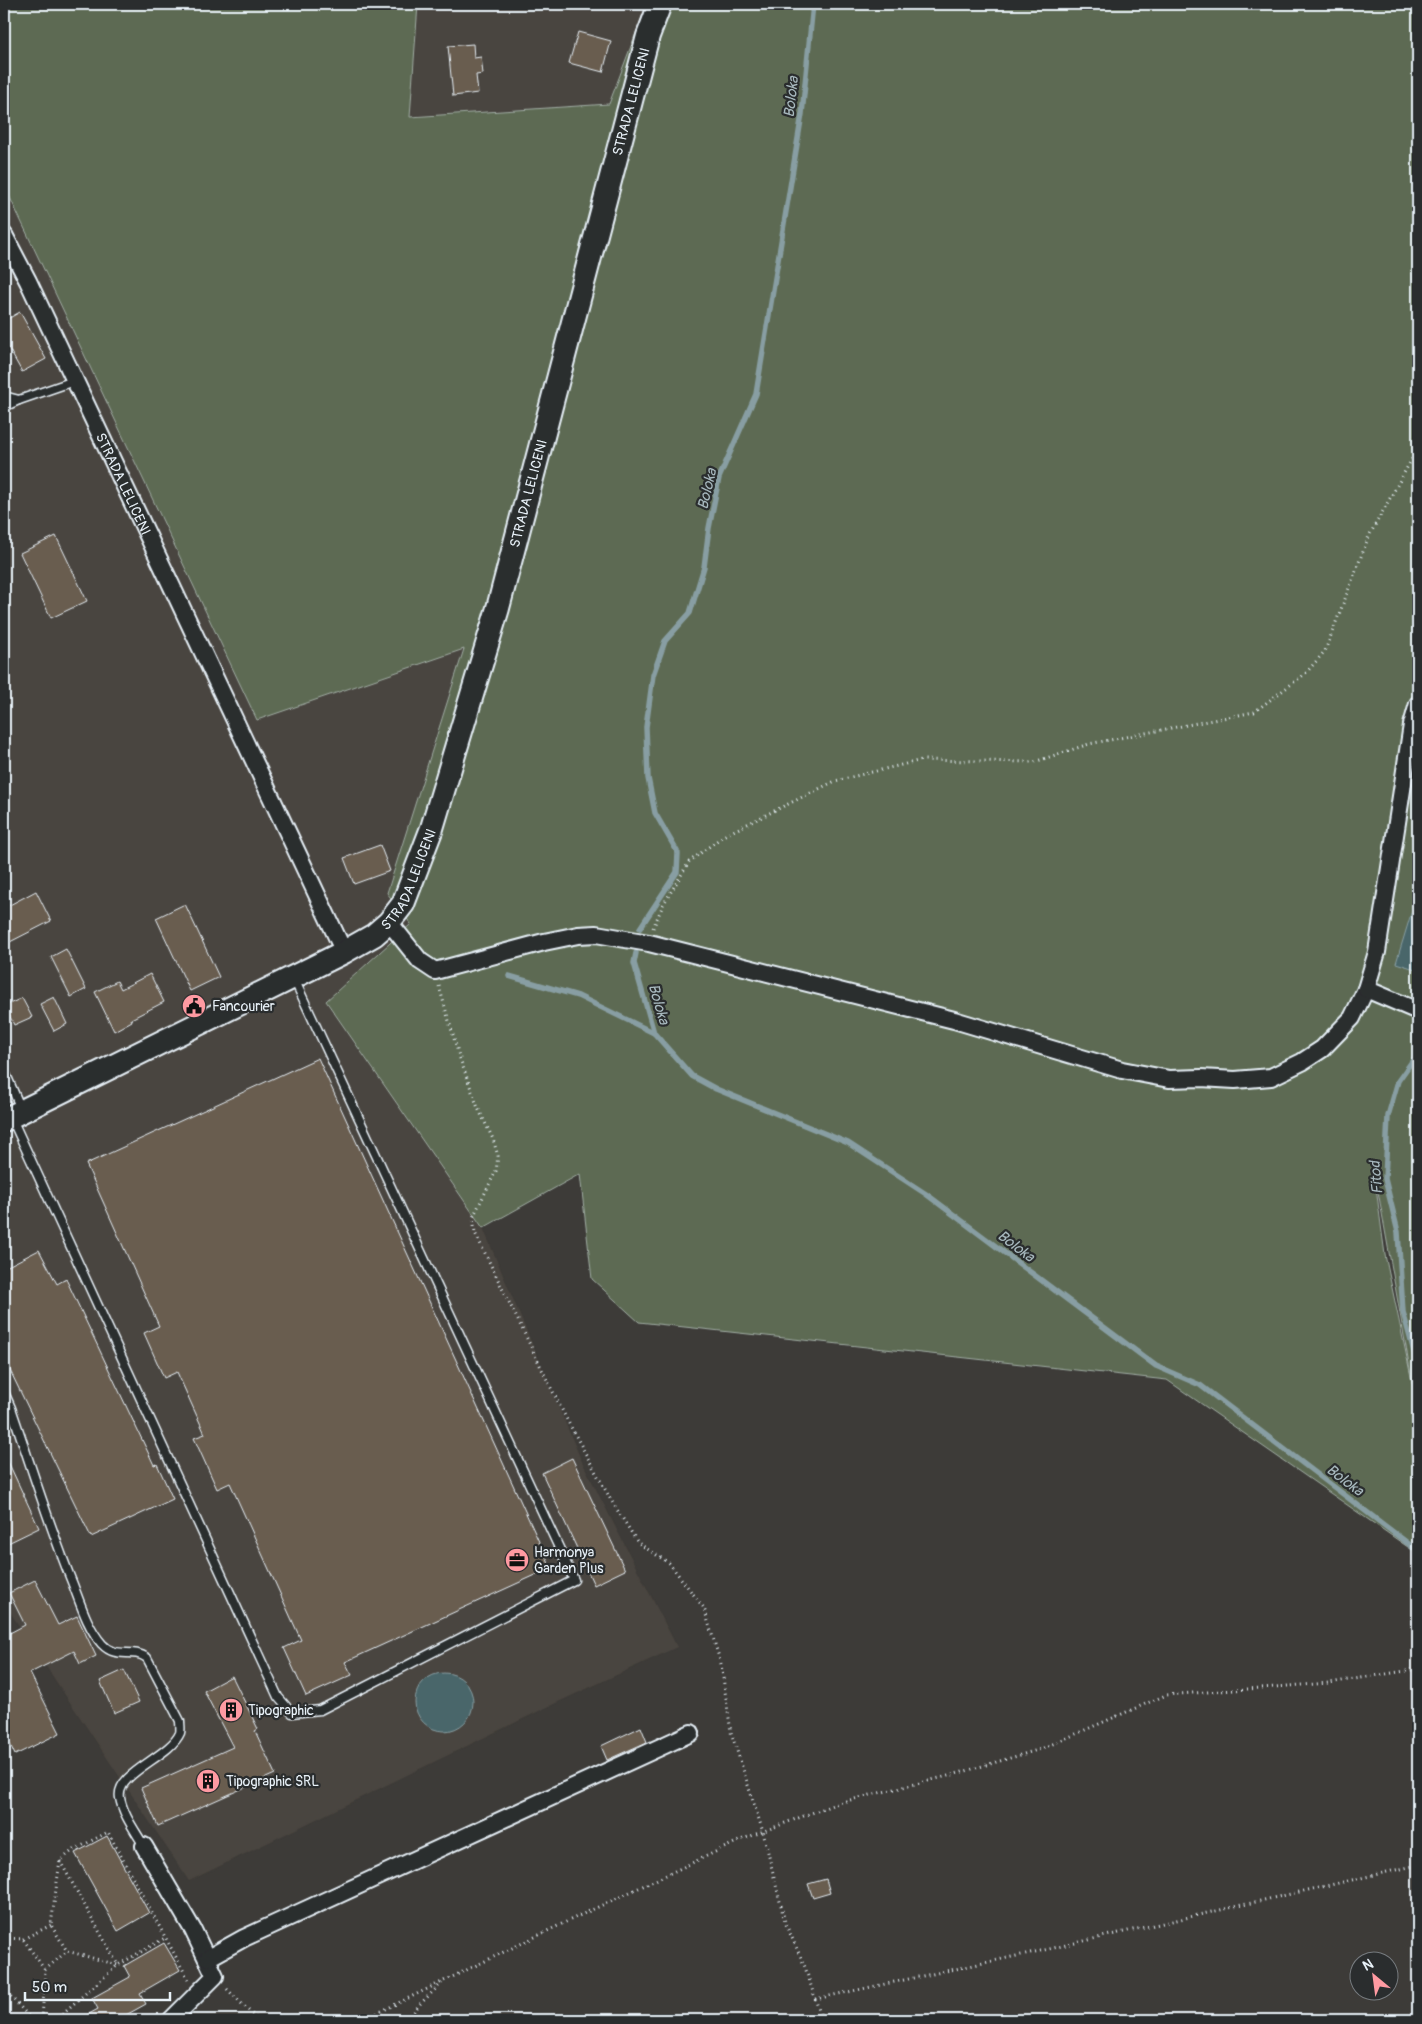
<svg xmlns="http://www.w3.org/2000/svg" width="1422" height="2024" font-family="Pangolin,sans-serif">
<rect width="100%" height="100%" fill="#3d3b38"/>
<filter id="ink" filterUnits="userSpaceOnUse"><feTurbulence type="fractalNoise" baseFrequency=".02" numOctaves="2"/><feDisplacementMap in="SourceGraphic" scale="10" xChannelSelector="R" yChannelSelector="G"/><feConvolveMatrix kernelMatrix="1 2 1 2 8 2 1 2 1" color-interpolation-filters="sRGB"/></filter>
<g filter="url(#ink)">
<g fill="#4a453f">
<path d="M418 4H647L609 104 410 117Z"/>
<path d="M4 185 257 720 464 648 387 893 411 924 326 1001 483 1228 582 1462 677 1647 545 1708 189 1881 4 1603Z"/>
</g>
<path fill="#5d6b53" stroke="#a2aea6" fill-rule="evenodd" d="M4 4H418L410 117 609 104 647 4H1418V1554L1167 1380 639 1322 592 1279 580 1174 483 1228 326 1001 411 924 387 893 464 649 257 720 4 185ZM1375 1180H1376L1413 1386 1385 1255Z"/>
<g fill="#48666a" stroke="#889ea3">
<path d="M1418 891V970L1396 963Z"/>
<circle cx="444" cy="1702" r="29"/>
</g>
<g fill="none" stroke-linecap="round" stroke-linejoin="round">
<g stroke="#889ea3" stroke-width="5.5">
<path d="M640 928 677 872 678 853 655 813 648 778 646 727 653 675 665 641 690 613 704 567 709 528 719 478 756 394 802 114 813 4"/>
<path d="M636 953 634 963 654 1033 692 1076 716 1089 848 1143 926 1194 1156 1366 1200 1385 1418 1551"/>
<path d="M509 976 578 996 654 1033"/>
<path d="M1418 1053 1398 1081 1388 1116 1385 1179 1398 1232 1403 1312 1418 1366"/>
</g>
</g>
<g fill="#695d50" stroke="#e8f1f8">
<path d="M578 32 611 41 603 72 569 63Z"/>
<path d="M473 44 474 58 481 57 483 74 476 75 478 93 453 96 448 46Z"/>
<path d="M20 312 46 359 22 372 4 340V321Z"/>
<path d="M56 536 87 601 51 618 20 553Z"/>
<path d="M380 845 390 871 354 884 344 858Z"/>
<path d="M36 891 51 921 4 945V908Z"/>
<path d="M185 904 219 977 190 991 156 918Z"/>
<path d="M66 949 86 989 71 997 51 957Z"/>
<path d="M150 974 164 1002 131 1019 132 1021 114 1031 95 992 117 981 121 989Z"/>
<path d="M54 997 67 1024 54 1031 40 1004Z"/>
<path d="M22 998 32 1017 14 1025 5 1006Z"/>
<path d="M318 1058 551 1568 345 1662 352 1675 306 1696 284 1648 301 1640 230 1483 217 1489 194 1438 205 1434 177 1372 164 1378 144 1333 159 1326 86 1164Z"/>
<path d="M39 1250 57 1284 66 1279 154 1465 157 1464 173 1499 91 1537 4 1358V1268Z"/>
<path d="M4 1453 39 1528 4 1545Z"/>
<path d="M572 1458 625 1570 594 1585 542 1473Z"/>
<path d="M35 1580 58 1625 77 1616 96 1656 80 1664 74 1651 30 1673 60 1733 15 1755 4 1731V1636L25 1625 9 1593Z"/>
<path d="M124 1670 139 1702 114 1713 100 1681Z"/>
<path d="M232 1676 258 1729 255 1731 275 1774 158 1826 141 1788 233 1747 204 1691Z"/>
<path d="M641 1727 647 1742 607 1760 601 1746Z"/>
<path d="M107 1836 149 1913 118 1931 75 1853Z"/>
<path d="M826 1879 830 1893 813 1898 808 1884Z"/>
<path d="M164 1943 180 1970 140 1993 146 2004 117 2020H78L98 2009 92 1998 130 1977 124 1966Z"/>
</g>
<g fill="none" stroke-linecap="round" stroke-linejoin="round">
<g stroke="#e8f1f8" stroke-width="11">
<g id="lane">
<path d="M4 396 19 400 74 381"/>
<path d="M4 407 19 400"/>
<path d="M4 1070 21 1109"/>
<path d="M12 1119 278 1697 292 1713 320 1710 574 1580 294 979"/>
<path d="M4 1392 11 1408C31 1466 49 1525 72 1582 80 1602 87 1627 102 1644 117 1660 132 1647 147 1658L180 1721C180 1724 181 1730 180 1733 170 1757 115 1773 120 1798 123 1815 136 1832 144 1846"/>
</g>
</g>
<g stroke="#e8f1f8" stroke-width="20">
<g id="street">
<path id="s1" d="M4 235 28 281 344 952"/>
<path d="M389 922 420 961 435 971 544 942 578 935 596 934 649 943 954 1020 1122 1070 1169 1079 1201 1078 1235 1080 1271 1077 1302 1062 1322 1049 1352 1018 1366 989 1377 952 1412 725 1418 704"/>
<path d="M1366 989 1418 1011"/>
<path d="M144 1846 193 1930 215 1976 171 2020"/>
<path d="M208 1958 244 1938 691 1733"/>
</g>
</g>
<g stroke="#e8f1f8" stroke-width="26">
<g id="secondary">
<path id="s2" d="M4 1120 344 952 374 935 389 922 403 904 432 828 498 608 648 36 660 4"/>
</g>
</g>
<g stroke="#e8f1f8" stroke-width="3" stroke-dasharray="1 4" stroke-linecap="butt">
<path d="M653 928 663 905 689 862 723 836 835 781 922 760 1034 762 1089 744 1254 712 1305 674 1325 651 1369 536 1418 448"/>
<path d="M439 986 459 1056 478 1108 493 1139 498 1156 496 1171 473 1217 475 1233 566 1418 611 1500 638 1543 669 1563 704 1608 721 1664 731 1732 763 1832 785 1922 805 1967 822 2020"/>
<path d="M60 1861 118 1965 67 1951 51 1925 60 1861 72 1851 108 1832 188 1979"/>
<path d="M4 1938 23 1939 45 1970 42 2020"/>
<path d="M23 1939 51 1925"/>
<path d="M45 1970 67 1951"/>
<path d="M4 1989 32 2020"/>
<path d="M227 1989 258 2020"/>
<path d="M815 1999 1049 1949 1418 1865"/>
<path d="M55 2020 118 1965 165 1938"/>
<path d="M363 2020 566 1922 743 1839 838 1803 952 1775 1041 1749 1166 1695 1329 1683 1418 1669"/>
<path d="M408 2020 419 2005 442 1983"/>
</g>
<use href="#lane" stroke="#2a2d2e" stroke-width="8"/>
<use href="#street" stroke="#2a2d2e" stroke-width="16"/>
<use href="#secondary" stroke="#2a2d2e" stroke-width="22"/>
</g>
</g>
<defs>
<g id="civic-disc" transform="scale(1.25)"><circle r="9.5" fill="#ff9aa2" stroke="#2a2d2e"/><path d="M-.6-6.5H3V-4.5H.6V-3L4-1V1h2V6H-6V1h2V-1L-.6-3ZM-1.2 2.5V6h2.4V2.5Z" fill="#111"/></g>
<g id="office-disc" transform="scale(1.25)"><circle r="9.5" fill="#ff9aa2" stroke="#2a2d2e"/><path d="M-6-3h4V-5.5h4V-3h4V5H-6ZM-1-4.5V-3h2v-1.5ZM-6 0V1H6V0Z" fill="#111"/></g>
<g id="building-disc" transform="scale(1.25)"><circle r="9.5" fill="#ff9aa2" stroke="#2a2d2e"/><path d="M-4-6H4V6H1V3H-1V6H-4ZM-2.5-4.3h1.7v1.8h-1.7ZM.8-4.3h1.7v1.8H.8ZM-2.5-1h1.7V.8h-1.7ZM.8-1h1.7V.8H.8Z" fill="#111"/></g>
</defs>
<g fill-rule="evenodd">
<use href="#civic-disc" x="194" y="1006"/>
<use href="#office-disc" x="517" y="1560"/>
<use href="#building-disc" x="231" y="1710"/>
<use href="#building-disc" x="208" y="1781"/>
</g>
<g text-anchor="middle" stroke-width="4.5" stroke-linejoin="round" paint-order="stroke">
<g font-size="14" fill="#e8f1f8" stroke="#2a2d2e">
<text dy="5" stroke="none"><textPath href="#s2" startOffset="1291">STRADA LELICENI</textPath></text>
<text dy="5" stroke="none"><textPath href="#s1" startOffset="276">STRADA LELICENI</textPath></text>
<text dy="5" stroke="none"><textPath href="#s2" startOffset="886">STRADA LELICENI</textPath></text>
<text dy="5" stroke="none"><textPath href="#s2" startOffset="481">STRADA LELICENI</textPath></text>
</g>
<g font-size="14" fill="#e8f1f8" stroke="#2a2d2e" text-anchor="start">
<text x="212" y="1011">Fancourier</text>
<text x="534" y="1557">Harmonya<tspan x="534" dy="16">Garden Plus</tspan></text>
<text x="248" y="1715">Tipographic</text>
<text x="226" y="1786">Tipographic SRL</text>
</g>
<g font-size="15" font-style="italic" fill="#a8b9bf" stroke="#2a2d2e">
<text transform="translate(791 97) rotate(-84)" y="5">Boloka</text>
<text transform="translate(707 489) rotate(-77)" y="5">Boloka</text>
<text transform="translate(659 1004) rotate(74)" y="5">Boloka</text>
<text transform="translate(1376 1178) rotate(-95)" y="5">Fitod</text>
<text transform="translate(1016 1246) rotate(37)" y="5">Boloka</text>
<text transform="translate(1345 1480) rotate(37)" y="5">Boloka</text>
</g>
</g>
<rect width="1422" height="2024" fill="none" stroke="#2a2d2e" stroke-width="20"/>
<rect x="10" y="10" width="1402" height="2004" fill="none" stroke="#e8f1f8" stroke-width="2" filter="url(#ink)"/>
<g transform="translate(1374 1976) rotate(331)"><circle r="24" fill="#2a2d2e" stroke="#767b7f"/>
<path d="M0-4L9 19L0 12L-9 19Z" fill="#ff9aa2"/>
<text y="-8" font-size="14" font-weight="bold" text-anchor="middle" fill="#e8f1f8">N</text>
</g>
<path d="M25 1992v8h145v-8" fill="none" stroke="#e8f1f8" stroke-width="2.5"/>
<text x="32" y="1992" font-size="15" fill="#e8f1f8" stroke="#2a2d2e" stroke-width="4" paint-order="stroke">50 m</text>
</svg>
